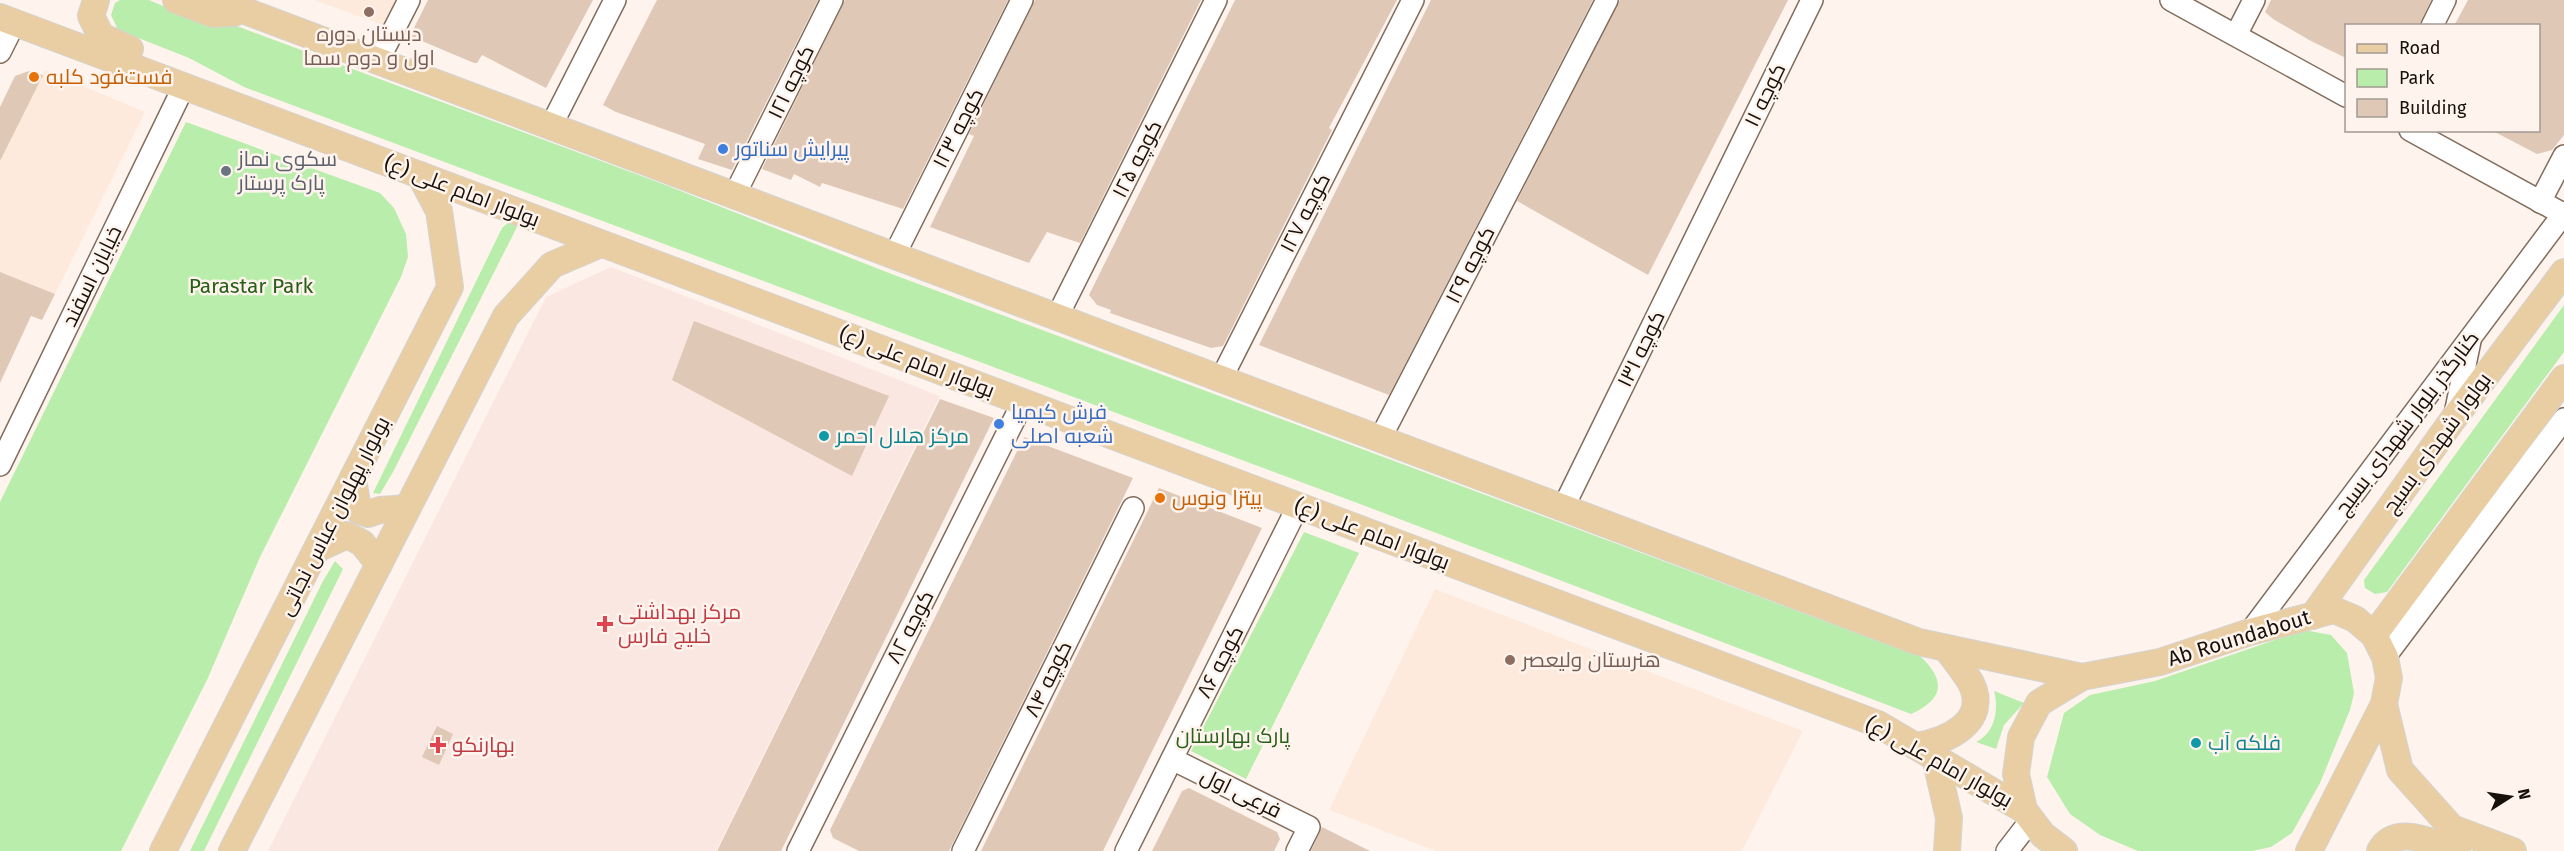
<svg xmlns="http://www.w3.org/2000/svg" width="2564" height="851" font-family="'Fira Sans',Cairo,sans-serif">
<rect width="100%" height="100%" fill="#fef4ed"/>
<g fill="#fdeadc">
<path d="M314 0H396L383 25Z"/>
<path d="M45 70 145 112 55 294 0 272V161Z"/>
<path d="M1435 589 1803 731 1742 851H1436L1329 810Z"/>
</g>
<path fill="#fbe7e1" d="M611 267 940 396 716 851H268L546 297Z"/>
<g fill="#b9edab">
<path d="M120 0H149L192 18 234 25 663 184 889 273 1921 657C1946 681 1944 699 1911 714L1368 507 244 87 189 58 118 30 111 15 115 3Z"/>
<path d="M186 122 380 193 394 208 406 234 408 257 401 277 260 557 207 680 121 851H0V502Z"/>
<path d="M510 221 517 227 393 472 380 494 373 493 502 228Z"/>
<path d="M2564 305V352L2387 592 2375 594 2365 588 2364 580Z"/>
<path d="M1304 532 1359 553 1246 779 1191 751Z"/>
<path d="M335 561 343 569 204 851H190L323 581Z"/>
<path d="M2304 630 2331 635 2347 653 2354 693 2350 710 2320 783 2292 833 2271 847 2252 851H2138L2100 835 2070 814 2047 777 2064 713 2090 695 2155 681Z"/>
<path d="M1994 691 2024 703 2004 725 1996 749 1976 742C1995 733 1999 710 1994 691Z"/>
</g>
<g fill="#e0c8b7">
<path d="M428 0H593L546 88 482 55 477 63H474L410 36Z"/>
<path d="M657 0H818L732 170 698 159 705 144 616 112 603 105Z"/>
<path d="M845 0H1008L903 209 822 183 820 187 794 174 791 180 762 169Z"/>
<path d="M1035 0H1201L1080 243 1047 232 1029 263 930 227 974 136 969 134Z"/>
<path d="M1235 0H1397L1329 128 1332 130 1223 346 1211 348 1110 313 1111 310 1097 305 1089 295Z"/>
<path d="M1431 0H1593L1389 395 1259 345Z"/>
<path d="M1620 0H1788L1648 275 1517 201Z"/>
<path d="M2271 0H2431L2419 26H2346V58L2311 41 2273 19 2265 12Z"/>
<path d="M2468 0H2564V135L2552 150 2537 154 2491 130H2538V26H2454Z"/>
<path d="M29 71 43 75 0 161V107L15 76Z"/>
<path d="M0 272 55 294 42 320 31 316 0 383Z"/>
<path d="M694 321 889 396 852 476 672 380Z"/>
<path d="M940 399 994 418 781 851H717Z"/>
<path d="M1024 437 1133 478 949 851H859L833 838 830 830Z"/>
<path d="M1159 488 1262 528 1103 851H981Z"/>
<path d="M437 726 453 734 439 765 422 757Z"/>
<path d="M1189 788 1277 832 1280 839 1274 851H1152L1182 791Z"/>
<path d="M1322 827 1370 851H1311Z"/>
</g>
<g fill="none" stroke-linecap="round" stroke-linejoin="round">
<g stroke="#826d5d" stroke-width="24">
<g id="minor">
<path d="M2171 0 2346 96"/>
<path d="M2432 26 2445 0"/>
<path d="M2236 35 2254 0"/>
<path d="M0 52 15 22"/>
<path d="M378 61 409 0"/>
<path d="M551 126 615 0"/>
<path d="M2410 130 2563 214"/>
<path d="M734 196 832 0"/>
<path d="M2540 202 2564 156"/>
<path d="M894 256 1022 0"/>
<path d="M1057 317 1216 0"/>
<path d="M1221 379 1413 0"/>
<path d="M2455 414 2470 341"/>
<path d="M1380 439 1607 0"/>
<path d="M0 465 184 86"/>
<path d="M1563 508 1812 0"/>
<path d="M2250 632 2564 213"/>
<path d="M2385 657 2564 419"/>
<path d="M1172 759 1309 827 1297 851"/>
<path d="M798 851 1023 402"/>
<path d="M963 851 1133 508"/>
<path d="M1126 851 1298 506"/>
<path d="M2007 851 2031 820"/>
</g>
</g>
<g stroke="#d5d4d3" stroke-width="28">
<g id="major">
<path d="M96 0 91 16 101 36 130 49"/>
<path d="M176 0 213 14 234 13"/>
<path d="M216 0 1919 642 2082 677"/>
<path d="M0 17 1878 724 2024 810"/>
<path d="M353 478 358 510 368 514 380 510 407 508"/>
<path d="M317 549 347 535 362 543 379 564"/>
<path d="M2313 616 2454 418 2564 272"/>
<path d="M2374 635 2564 378"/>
<path d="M2384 704 2400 770 2452 828 2513 851"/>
<path d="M1916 746C1947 741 1990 722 1971 683 1964 671 1954 659 1946 648"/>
<path d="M1935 757 1949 818 1947 851"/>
<path d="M163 851 450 287 439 211 420 175"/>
<path d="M232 851 506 316 552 265 601 244"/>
<path d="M2064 851 2043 835 2024 810 2016 774 2021 737 2039 703 2082 677 2160 662 2250 632 2334 610 2355 619 2374 635 2385 657 2389 678 2384 704 2309 851"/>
<path d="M2380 851C2396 823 2434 843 2457 851"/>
</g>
</g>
<use href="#minor" stroke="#fff" stroke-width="21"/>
<use href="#major" stroke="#e9cda3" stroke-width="26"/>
</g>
<g fill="#8d6e63" stroke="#fef4ed" stroke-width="2">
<circle cx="369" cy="12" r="6"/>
<circle cx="1510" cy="660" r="6"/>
</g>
<g fill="#e8710a" stroke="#fef4ed" stroke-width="2">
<circle cx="34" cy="77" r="6"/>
<circle cx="1160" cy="498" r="6"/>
</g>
<g fill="#3f7fe0" stroke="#fef4ed" stroke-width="2">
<circle cx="723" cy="149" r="6"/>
<circle cx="999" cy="424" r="6"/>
</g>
<circle fill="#6b7280" stroke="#fef4ed" stroke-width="2" cx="226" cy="171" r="6"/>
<g fill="#0f9aa8" stroke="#fef4ed" stroke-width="2">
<circle cx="824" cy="436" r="6"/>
<circle cx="2196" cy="743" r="6"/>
</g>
<g fill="#e0444e" stroke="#fef4ed" stroke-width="2">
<path d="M602 615h6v6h6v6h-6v6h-6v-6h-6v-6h6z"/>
<path d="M435 736h6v6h6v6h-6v6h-6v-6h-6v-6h6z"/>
</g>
<g text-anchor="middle" stroke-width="5" stroke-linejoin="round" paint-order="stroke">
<g font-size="21" fill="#785e54" stroke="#fef4ed">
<text x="369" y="41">دبستان دوره<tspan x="369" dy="24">اول و دوم سما</tspan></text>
<text x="1522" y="667" text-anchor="start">هنرستان ولیعصر</text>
</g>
<g font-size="21" fill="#c56008" stroke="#fef4ed" text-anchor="start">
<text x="46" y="84">فست‌فود کلبه</text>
<text x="1172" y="505">پیتزا ونوس</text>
</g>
<g font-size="21" fill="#18100a" stroke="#fef4ed">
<text transform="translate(791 82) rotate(-64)" y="7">کوچه ۱۲۱</text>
<text transform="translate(1765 95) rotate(-64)" y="7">کوچه ۱۱</text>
<text transform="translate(958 128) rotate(-63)" y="7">کوچه ۱۲۳</text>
<text transform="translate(1137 159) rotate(-63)" y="7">کوچه ۱۲۵</text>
<text transform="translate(462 191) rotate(21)" y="7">بولوار امام علی (ع)</text>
<text transform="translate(1305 213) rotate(-63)" y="7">کوچه ۱۲۷</text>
<text transform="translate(1470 265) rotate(-63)" y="7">کوچه ۱۲۹</text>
<text transform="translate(92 276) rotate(-64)" y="7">خیابان اسفند</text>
<text transform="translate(1641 349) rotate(-64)" y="7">کوچه ۱۳۱</text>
<text transform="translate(917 362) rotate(21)" y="7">بولوار امام علی (ع)</text>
<text transform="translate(2407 423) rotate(-53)" y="7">کنارگذر بلوار شهدای بسیج</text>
<text transform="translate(2437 443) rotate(-54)" y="7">بولوار شهدای بسیج</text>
<text transform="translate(334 516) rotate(-63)" y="7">بولوار پهلوان عباس نجاتی</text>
<text transform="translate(1372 534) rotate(21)" y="7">بولوار امام علی (ع)</text>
<text transform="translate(910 627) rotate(-63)" y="7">کوچه ۸۲</text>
<text transform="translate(2239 638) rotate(-17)" y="7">Ab Roundabout</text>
<text transform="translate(1220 662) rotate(-63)" y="7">کوچه ۸۶</text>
<text transform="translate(1048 679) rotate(-64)" y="7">کوچه ۸۴</text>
<text transform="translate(1939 762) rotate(29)" y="7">بولوار امام علی (ع)</text>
<text transform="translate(1241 793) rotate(26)" y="7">فرعی اول</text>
</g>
<g font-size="21" fill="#366cbe" stroke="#fef4ed" text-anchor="start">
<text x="735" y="156">پیرایش سناتور</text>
<text x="1011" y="419">فرش کیمیا<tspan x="1011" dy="24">شعبه اصلی</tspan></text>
</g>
<g font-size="21" fill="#5b616d" stroke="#fef4ed" text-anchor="start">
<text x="238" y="166">سکوی نماز<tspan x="238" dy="24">پارک پرستار</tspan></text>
</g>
<g font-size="21" fill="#295f18" stroke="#fef4ed">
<text x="251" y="293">Parastar Park</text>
<text x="1233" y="743">پارک بهارستان</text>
</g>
<g font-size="21" fill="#0d838f" stroke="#fef4ed" text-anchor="start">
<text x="836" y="443">مرکز هلال احمر</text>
<text x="2208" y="750">فلکه آب</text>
</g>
<g font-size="21" fill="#be3a42" stroke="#fef4ed" text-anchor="start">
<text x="618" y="619">مرکز بهداشتی<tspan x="618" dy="24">خلیج فارس</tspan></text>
<text x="452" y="752">بهارنکو</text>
</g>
</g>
<rect x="2345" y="24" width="195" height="108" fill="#fef4ed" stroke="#a29992" stroke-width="1.5"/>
<rect x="2357" y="44" width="30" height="9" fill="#e9cda3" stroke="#a29992" stroke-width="1.5"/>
<text x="2399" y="54" font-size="18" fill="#18100a">Road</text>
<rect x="2357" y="69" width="30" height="18" fill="#b9edab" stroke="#a29992" stroke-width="1.5"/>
<text x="2399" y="84" font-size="18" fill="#18100a">Park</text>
<rect x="2357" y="99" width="30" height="18" fill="#e0c8b7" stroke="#a29992" stroke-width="1.5"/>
<text x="2399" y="114" font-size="18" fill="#18100a">Building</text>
<g transform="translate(2510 797) rotate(78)" stroke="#fef4ed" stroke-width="4.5" paint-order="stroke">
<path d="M0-4.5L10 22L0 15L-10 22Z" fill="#18100a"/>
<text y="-9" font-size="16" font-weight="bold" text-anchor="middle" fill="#18100a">N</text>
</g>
</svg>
